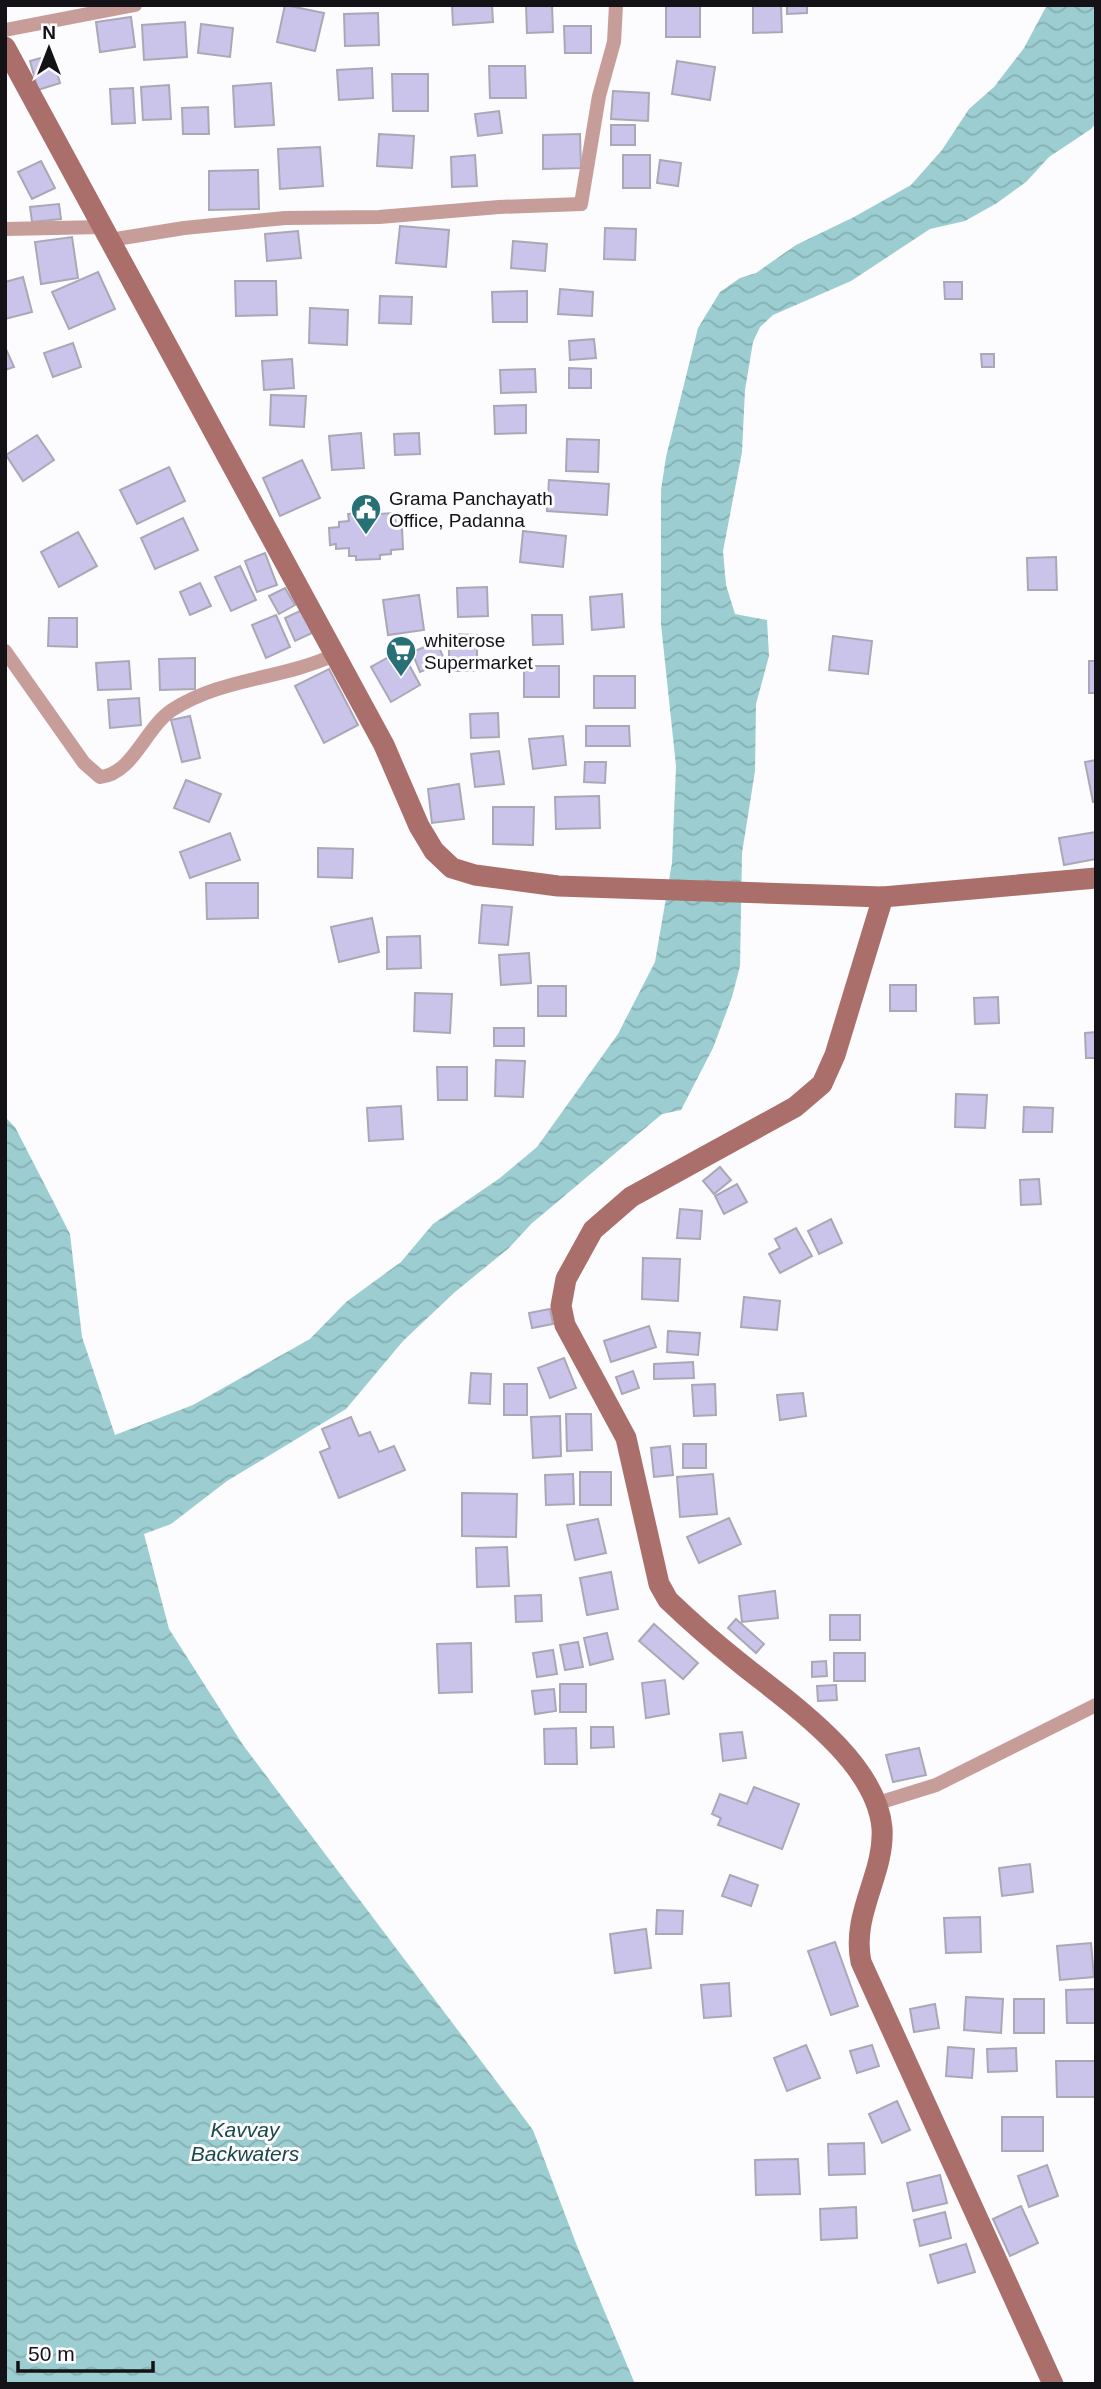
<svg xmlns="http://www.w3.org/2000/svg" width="1101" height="2389" font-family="Arial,sans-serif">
<defs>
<pattern id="water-waves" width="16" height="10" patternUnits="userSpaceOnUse" patternTransform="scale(1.75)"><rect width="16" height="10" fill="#9bcdd1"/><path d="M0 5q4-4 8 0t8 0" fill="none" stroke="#85afb3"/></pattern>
</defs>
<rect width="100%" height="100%" fill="#fcfbfd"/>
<path fill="url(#water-waves)" d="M1047 5H1096V123L1091 129 1049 157 1026 182 997 203 965 221 930 229 851 281 773 315 760 327 753 342 745 390 742 452 723 551 726 585 735 614 767 620 769 656 756 704 755 771 742 853 740 966 732 997 713 1048 681 1110 662 1114 531 1224 509 1248 455 1292 403 1341 346 1409 227 1481 171 1524 144 1534 169 1629 243 1745 533 2130 577 2246 635 2384H5V1117L15 1127 70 1234 82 1337 115 1435 193 1405 310 1339 346 1302 401 1262 433 1224 500 1178 537 1147 618 1034 655 962 672 863 676 766 661 624V490L666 457 698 328 720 292 740 278 756 273 796 245 854 217 911 185 942 150 969 109 994 87 1024 48Z"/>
<g fill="#cac4ea" stroke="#aaa8b6" stroke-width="2">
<path d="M285 5 324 13 315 51 277 42Z"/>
<path d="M452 5H492L493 22 453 25Z"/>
<path d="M526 5H552L553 32 527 33Z"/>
<rect x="666" y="5" width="34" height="32"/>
<path d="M753 5H781L782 32 753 33Z"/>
<path d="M787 5H807V13L787 14Z"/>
<path d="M378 13 379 45 345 46 344 14Z"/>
<path d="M131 17 135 47 100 52 96 22Z"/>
<path d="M185 22 187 57 144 60 142 25Z"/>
<path d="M201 24 233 28 230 57 198 53Z"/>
<path d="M564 26H591V53H565Z"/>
<path d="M52 55 60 83 38 90 30 61Z"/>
<path d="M677 61 715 67 710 100 672 94Z"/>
<path d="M489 66H525L526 98H490Z"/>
<path d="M372 68 373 98 339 100 337 70Z"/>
<path d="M392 74H428V111H393Z"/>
<path d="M271 83 274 125 235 127 233 86Z"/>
<path d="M169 85 171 119 143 120 141 87Z"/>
<path d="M133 88 135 123 112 124 110 89Z"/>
<path d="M613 91 649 93 648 121 611 119Z"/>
<path d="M208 107 209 134H183L182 108Z"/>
<path d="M499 111 502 133 478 136 475 114Z"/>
<rect x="611" y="125" width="24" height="20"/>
<path d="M379 134 414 136 412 168 377 166Z"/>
<path d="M580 134 581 168 543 169V135Z"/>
<path d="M320 147 323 186 280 189 278 149Z"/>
<path d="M475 155 477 186 452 187 451 157Z"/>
<rect x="623" y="155" width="27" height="33"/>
<path d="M660 160 681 163 678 186 657 183Z"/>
<path d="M41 161 55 188 32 199 18 172Z"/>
<path d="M258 170 259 209 209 210V171Z"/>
<path d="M59 204 61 219 32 222 30 207Z"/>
<path d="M400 226 449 230 446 267 396 263Z"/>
<path d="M605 228 636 229 635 260 604 259Z"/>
<path d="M298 231 301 258 267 261 265 234Z"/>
<path d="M72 237 78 278 41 284 35 242Z"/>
<path d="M513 241 547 244 545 271 511 268Z"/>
<path d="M98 272 115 309 69 329 52 292Z"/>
<path d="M23 277 32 312 5 319V282Z"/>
<path d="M235 281H276L277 315 236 316Z"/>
<path d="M944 282H962V299H945Z"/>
<path d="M560 289 593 292 592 316 558 314Z"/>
<path d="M527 291V322H493L492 292Z"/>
<path d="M380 296 412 297 411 324 379 323Z"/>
<path d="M310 308 348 310 347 345 309 343Z"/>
<path d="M594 339 596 358 570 360 569 341Z"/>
<path d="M73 343 81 367 53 377 44 353Z"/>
<path d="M5 347 14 367 5 370Z"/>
<path d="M981 354H994V367H982Z"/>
<path d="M292 359 294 388 264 390 262 361Z"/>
<path d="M569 368 591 369V388H569Z"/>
<path d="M535 369 536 392 501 393 500 370Z"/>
<path d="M271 395 306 396 304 427 270 425Z"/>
<path d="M526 405V433L495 434 494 406Z"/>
<path d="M361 433 364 468 332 470 329 436Z"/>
<path d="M419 433 420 454 395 455 394 434Z"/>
<path d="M37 435 54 460 23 481 6 455Z"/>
<path d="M567 439 599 440 598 472 566 471Z"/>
<path d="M302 460 320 498 280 516 263 478Z"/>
<path d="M169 467 185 501 137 524 120 490Z"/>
<path d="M549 480 609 484 607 515 547 511Z"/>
<path d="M376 507 377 514 395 513 396 528H402L403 549 391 550V554L380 555V559L356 560V556H349V548L336 549V544L330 545 329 528 339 527V522L349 521 348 514 355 513 354 509Z"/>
<path d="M183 518 198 550 155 569 141 538Z"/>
<path d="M523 531 566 536 563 567 520 562Z"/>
<path d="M78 532 97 566 59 587 41 552Z"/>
<path d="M265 553 277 585 257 592 245 561Z"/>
<path d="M1056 557 1057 590H1028L1027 558Z"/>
<path d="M240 566 256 600 231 611 215 577Z"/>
<path d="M200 583 211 606 190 615 180 592Z"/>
<path d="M487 587 488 616 458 617 457 588Z"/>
<path d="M285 588 295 605 279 614 269 596Z"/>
<path d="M622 594 624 627 592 630 590 597Z"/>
<path d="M419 595 424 630 388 635 383 600Z"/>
<path d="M302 610 312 633 295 641 285 618Z"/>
<path d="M276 615 290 647 266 658 252 625Z"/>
<path d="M532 615H562L563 644 533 645Z"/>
<path d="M49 618H77V647L48 646Z"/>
<path d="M449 634 477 635V671H449Z"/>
<path d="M833 636 872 641 868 674 829 670Z"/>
<path d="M437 642 445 662 420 672 412 652Z"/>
<path d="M401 650 420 685 391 702 371 667Z"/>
<path d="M195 658V689L160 690 159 659Z"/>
<path d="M129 661 131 689 98 690 96 663Z"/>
<rect x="1089" y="661" width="7" height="32"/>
<rect x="524" y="666" width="35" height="31"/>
<path d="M329 669 358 725 324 743 295 686Z"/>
<rect x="594" y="676" width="41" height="32"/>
<path d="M139 698 141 725 110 728 108 700Z"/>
<path d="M498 713 499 737 471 738 470 714Z"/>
<path d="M190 716 200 758 182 762 171 720Z"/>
<path d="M586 726H629L630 746H586Z"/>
<path d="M563 736 566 765 533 769 529 739Z"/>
<path d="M499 751 504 784 475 787 471 754Z"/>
<path d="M1096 760V801L1093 802 1085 762Z"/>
<path d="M585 762H606L605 783 584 782Z"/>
<path d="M186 780 221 794 209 822 174 808Z"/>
<path d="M459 784 464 819 432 823 428 789Z"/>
<path d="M599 796 600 828 556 829 555 797Z"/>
<path d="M493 807H534L533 845 493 844Z"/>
<path d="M1096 832V859L1064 865 1059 838Z"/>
<path d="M230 833 240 860 190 878 180 852Z"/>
<path d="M318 848 353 849 352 878 318 877Z"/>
<path d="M206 883H258V918L207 919Z"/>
<path d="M482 905 512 907 508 945 479 943Z"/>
<path d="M372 918 379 952 339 962 331 927Z"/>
<path d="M420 936 421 968 387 969V937Z"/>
<path d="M529 953 531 983 501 985 499 955Z"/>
<rect x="890" y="985" width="26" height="26"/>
<rect x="538" y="986" width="28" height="30"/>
<path d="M415 993 452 994 450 1033 414 1031Z"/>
<path d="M998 997 999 1023 975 1024 974 998Z"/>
<rect x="494" y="1028" width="30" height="18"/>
<path d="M1096 1032V1058H1086L1085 1033Z"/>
<path d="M496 1060 525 1061 523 1097 495 1096Z"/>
<path d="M437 1067H467V1100H438Z"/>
<path d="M956 1094 987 1095 985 1128 955 1127Z"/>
<path d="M401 1106 403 1139 369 1141 367 1108Z"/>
<path d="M1024 1107 1053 1108 1052 1132H1023Z"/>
<path d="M720 1167 731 1180 714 1194 703 1181Z"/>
<path d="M1039 1179 1041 1204 1021 1205 1020 1180Z"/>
<path d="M737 1184 747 1202 724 1214 715 1196Z"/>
<path d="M680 1209 702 1211 700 1239 677 1238Z"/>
<path d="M831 1219 842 1243 819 1254 808 1231Z"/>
<path d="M796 1228 812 1256 780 1273 769 1254 780 1248 775 1239Z"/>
<path d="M643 1258 680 1259 678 1301 642 1299Z"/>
<path d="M744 1297 780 1301 777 1330 741 1327Z"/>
<path d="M550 1309 553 1324 532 1328 529 1313Z"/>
<path d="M649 1326 656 1347 611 1362 604 1341Z"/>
<path d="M668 1331 700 1333 698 1355 667 1352Z"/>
<path d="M564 1358 576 1388 550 1398 538 1368Z"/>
<path d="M693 1362 694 1378 654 1379V1364Z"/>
<path d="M633 1371 639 1388 622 1394 616 1377Z"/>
<path d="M471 1373 491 1374 490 1404 469 1403Z"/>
<rect x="504" y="1384" width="23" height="31"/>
<path d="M715 1384 716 1415 694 1416 692 1385Z"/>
<path d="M803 1393 806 1416 780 1420 777 1395Z"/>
<path d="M566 1414H591L592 1450 567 1451Z"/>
<path d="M560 1416 561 1456 533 1458 531 1417Z"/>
<path d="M351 1417 359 1436 370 1432 379 1452 394 1446 405 1470 339 1498 320 1452 330 1448 322 1429Z"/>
<rect x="683" y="1444" width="23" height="24"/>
<path d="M670 1446 673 1475 654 1477 651 1448Z"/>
<rect x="580" y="1472" width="31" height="33"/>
<path d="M573 1474 574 1504 546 1505 545 1475Z"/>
<path d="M713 1474 717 1514 680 1517 677 1477Z"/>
<path d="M462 1493 517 1494 516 1537 462 1536Z"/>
<path d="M729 1518 741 1544 699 1563 687 1537Z"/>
<path d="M598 1519 606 1553 575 1560 567 1525Z"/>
<path d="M507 1547 509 1586 477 1587 476 1548Z"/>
<path d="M611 1572 618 1609 587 1615 580 1578Z"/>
<path d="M775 1591 778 1618 742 1622 739 1596Z"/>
<path d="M541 1595 542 1621 516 1622 515 1596Z"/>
<rect x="830" y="1615" width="30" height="25"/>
<path d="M736 1619 764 1644 756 1653 728 1628Z"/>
<path d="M654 1624 698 1663 683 1679 639 1641Z"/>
<path d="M607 1633 613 1659 590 1665 584 1638Z"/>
<path d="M578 1642 583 1667 565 1670 560 1645Z"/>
<path d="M471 1643 472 1692 439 1693 437 1644Z"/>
<path d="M553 1650 557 1674 537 1677 533 1653Z"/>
<rect x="834" y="1653" width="31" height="28"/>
<path d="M826 1661 827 1676 812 1677V1662Z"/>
<path d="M665 1680 669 1714 646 1718 642 1683Z"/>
<rect x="560" y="1684" width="26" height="28"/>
<path d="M836 1685 837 1700 818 1701 817 1686Z"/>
<path d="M554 1689 556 1711 535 1714 532 1691Z"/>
<path d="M591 1727H613L614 1747 591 1748Z"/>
<path d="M576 1728 577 1764H545L544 1729Z"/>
<path d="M742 1732 746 1758 723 1761 720 1734Z"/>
<path d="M919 1748 926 1775 893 1782 886 1755Z"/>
<path d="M754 1787 799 1804 782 1849 718 1825 721 1818 712 1814 720 1794 747 1804Z"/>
<path d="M1030 1864 1033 1892 1002 1896 999 1868Z"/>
<path d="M730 1875 758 1885 751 1906 722 1896Z"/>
<path d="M657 1910 683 1911 682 1934H656Z"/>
<path d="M980 1917 981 1952 946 1953 944 1918Z"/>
<path d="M646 1929 651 1968 615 1973 610 1934Z"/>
<path d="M835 1942 858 2006 831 2015 808 1951Z"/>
<path d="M1091 1943 1094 1977 1060 1980 1057 1946Z"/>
<path d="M729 1983 731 2016 704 2018 701 1985Z"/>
<path d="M1096 1989V2023H1067L1066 1990Z"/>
<path d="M966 1997 1003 1999 1001 2033 964 2030Z"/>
<rect x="1014" y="1999" width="30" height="34"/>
<path d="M935 2004 939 2028 914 2032 910 2009Z"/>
<path d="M806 2045 820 2078 787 2091 774 2058Z"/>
<path d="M872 2045 879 2066 857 2073 850 2051Z"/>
<path d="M948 2047 974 2049 972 2078 946 2076Z"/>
<path d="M1016 2048 1017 2071 988 2072 987 2049Z"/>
<path d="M1056 2061H1096V2097H1057Z"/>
<path d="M897 2101 910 2130 882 2143 869 2114Z"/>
<rect x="1002" y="2117" width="41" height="34"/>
<path d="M864 2143 865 2174 829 2175 828 2144Z"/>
<path d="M798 2159 800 2194 756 2195 755 2160Z"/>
<path d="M1047 2165 1058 2196 1029 2207 1018 2176Z"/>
<path d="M940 2175 947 2203 913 2211 907 2183Z"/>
<path d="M1021 2206 1038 2243 1010 2256 993 2219Z"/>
<path d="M856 2207 857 2238 821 2240 820 2209Z"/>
<path d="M945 2212 951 2238 920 2246 914 2220Z"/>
<path d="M966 2244 975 2272 938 2283 930 2255Z"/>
</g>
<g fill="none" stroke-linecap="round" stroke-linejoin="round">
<g stroke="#c79d99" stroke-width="14">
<path d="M5 30 135 5"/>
<path d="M5 229 103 227"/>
<path d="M110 240 184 228 285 218 379 217 499 207 581 204 599 96 614 42 616 5"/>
<path d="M5 651 84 763 100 777C133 774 145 728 172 710 221 678 283 679 334 655"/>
<path d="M875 1804 936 1785 1096 1705"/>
</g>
<g stroke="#aa6f6a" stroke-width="21">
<path d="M5 47 384 745 419 826 434 851 452 868 475 875 558 886 883 897 1096 878"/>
<path d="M883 897 835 1055 822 1084 795 1107 631 1197 593 1230 566 1279 561 1306 565 1325 626 1438 659 1584 668 1600C691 1622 715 1643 740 1663 788 1702 876 1760 882 1828 885 1874 851 1913 861 1962L1053 2384"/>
</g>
</g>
<defs>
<g id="civic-pin" transform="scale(1.575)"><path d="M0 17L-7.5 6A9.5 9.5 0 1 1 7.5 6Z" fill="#267076" stroke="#fcfbfd"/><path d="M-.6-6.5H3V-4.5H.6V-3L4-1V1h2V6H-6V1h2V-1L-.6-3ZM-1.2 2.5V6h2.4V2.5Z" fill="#fff"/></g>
<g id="supermarket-pin" transform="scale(1.575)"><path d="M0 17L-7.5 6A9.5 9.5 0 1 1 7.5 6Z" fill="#267076" stroke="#fcfbfd"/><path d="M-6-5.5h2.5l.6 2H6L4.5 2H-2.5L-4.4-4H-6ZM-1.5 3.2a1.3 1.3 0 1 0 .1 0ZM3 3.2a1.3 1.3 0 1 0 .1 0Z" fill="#fff"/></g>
</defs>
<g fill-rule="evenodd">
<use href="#civic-pin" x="366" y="509"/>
<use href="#supermarket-pin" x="401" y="651"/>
</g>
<g text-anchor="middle" stroke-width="6" stroke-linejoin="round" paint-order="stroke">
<g font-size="19" fill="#151217" stroke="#fcfbfd" text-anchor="start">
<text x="389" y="505">Grama Panchayath<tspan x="389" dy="22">Office, Padanna</tspan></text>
<text x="424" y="647">whiterose<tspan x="424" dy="22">Supermarket</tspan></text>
</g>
<g font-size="21" font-style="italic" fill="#1b484b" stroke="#fcfbfd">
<text x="245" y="2137">Kavvay<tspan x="245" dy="24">Backwaters</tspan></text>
</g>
</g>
<rect width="1101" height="2389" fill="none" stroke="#151217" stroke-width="14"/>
<g transform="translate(49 49)" stroke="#fcfbfd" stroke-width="5" paint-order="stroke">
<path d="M0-5L12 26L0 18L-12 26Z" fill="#151217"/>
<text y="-10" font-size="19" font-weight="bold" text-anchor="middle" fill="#151217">N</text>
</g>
<path d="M18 2361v10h135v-10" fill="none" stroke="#151217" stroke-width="3.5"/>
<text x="28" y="2361" font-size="21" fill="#151217" stroke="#fcfbfd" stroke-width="5" paint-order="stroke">50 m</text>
</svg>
